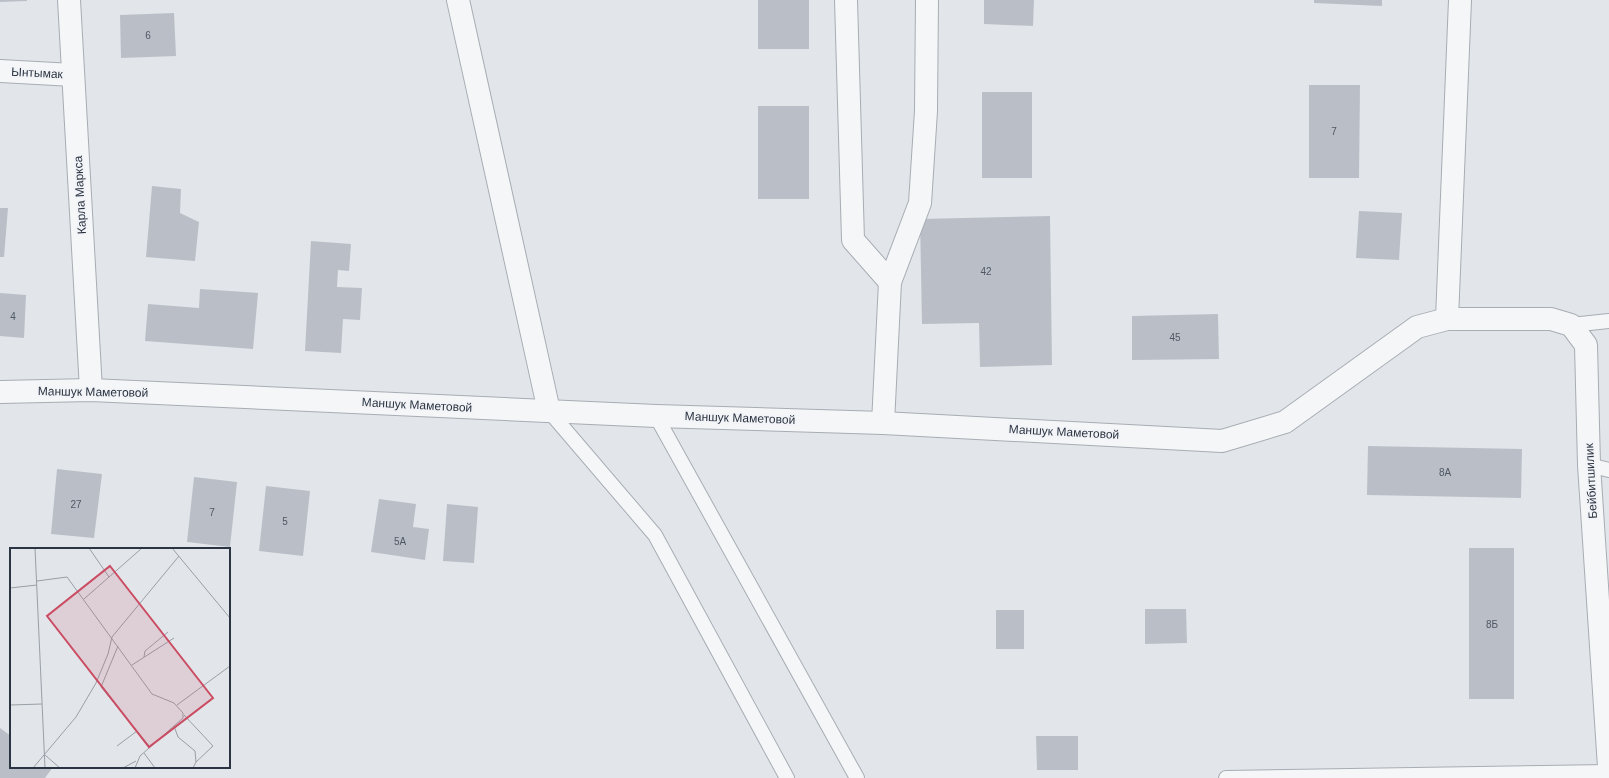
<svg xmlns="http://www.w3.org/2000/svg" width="1609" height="778" font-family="Arial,sans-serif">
<rect width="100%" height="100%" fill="#e2e6ea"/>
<g fill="#babfc7">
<path d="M0 0H27V1L0 2Z"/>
<rect x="758" y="0" width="51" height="49"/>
<path d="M984 0H1034L1033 26 984 24Z"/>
<path d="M1314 0H1382V6L1314 3Z"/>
<path d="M174 13 176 56 121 58 120 15Z"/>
<path d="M1309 85H1360L1359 178H1309Z"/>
<rect x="982" y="92" width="50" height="86"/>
<rect x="758" y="106" width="51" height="93"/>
<path d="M152 186 181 189 180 213 199 222 195 261 146 257Z"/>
<path d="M0 208H8L4 257H0Z"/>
<path d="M1359 211 1402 213 1399 260 1356 258Z"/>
<path d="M1050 216 1052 365 980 367 979 323 922 324 920 219Z"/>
<path d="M311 241 351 244 349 271 338 270 337 287 362 288 360 320 343 319 341 353 305 351Z"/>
<path d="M200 289 258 293 253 349 145 341 148 304 199 308Z"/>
<path d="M0 293 26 295 24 338 0 336Z"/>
<path d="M1218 314 1219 359 1132 360V316Z"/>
<path d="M1368 446 1522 449 1521 498 1367 495Z"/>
<path d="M57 469 102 474 94 538 51 534Z"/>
<path d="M194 477 237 482 230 547 187 542Z"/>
<path d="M266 486 310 491 303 556 259 551Z"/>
<path d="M379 499 416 504 413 527 429 529 425 560 371 552Z"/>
<path d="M447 504 478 507 474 563 443 561Z"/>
<rect x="1469" y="548" width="45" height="151"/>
<path d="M1145 609H1186L1187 643 1145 644Z"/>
<rect x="996" y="610" width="28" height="39"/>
<path d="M0 728 11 736V767H53L45 778H0Z"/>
<path d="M1036 736H1078V770H1037Z"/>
</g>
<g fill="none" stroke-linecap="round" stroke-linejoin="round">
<g stroke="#a7adb4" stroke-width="16">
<g id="lane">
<path d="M1571 325 1609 321"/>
<path d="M549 411 655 535 787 778"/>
<path d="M656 416 857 778"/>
<path d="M1589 465 1609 470"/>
<path d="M1226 778 1609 772"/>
</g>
</g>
<g stroke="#a7adb4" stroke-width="24">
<g id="street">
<path d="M69 0 91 390"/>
<path d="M458 0 549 411"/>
<path d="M846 0 853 240 890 282"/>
<path d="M0 71 73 75"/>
<path d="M1447 319 1460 0"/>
<path d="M0 392 91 390 656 416 883 423 1222 441 1285 422 1417 327 1447 319H1551L1571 325 1586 345 1589 465 1609 767"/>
<path d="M883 423 890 282 920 203 926 111 927 0"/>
</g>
</g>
<use href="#lane" stroke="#f5f6f8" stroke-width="14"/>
<use href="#street" stroke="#f5f6f8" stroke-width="22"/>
</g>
<g text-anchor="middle" stroke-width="4" stroke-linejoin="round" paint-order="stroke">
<g font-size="10" fill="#4f5763">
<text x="148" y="39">6</text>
<text x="1334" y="135">7</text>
<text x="986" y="275">42</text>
<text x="13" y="320">4</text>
<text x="1175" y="341">45</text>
<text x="1445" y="476">8А</text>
<text x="76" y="508">27</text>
<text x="212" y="516">7</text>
<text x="285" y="525">5</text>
<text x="400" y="545">5А</text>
<text x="1492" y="628">8Б</text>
</g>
<g font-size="12" fill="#2b3442" stroke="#f2f4f7">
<text transform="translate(37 73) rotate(3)" y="4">Ынтымак</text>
<text transform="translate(80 195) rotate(-93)" y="4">Карла Маркса</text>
<text transform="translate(93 392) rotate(1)" y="4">Маншук Маметовой</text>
<text transform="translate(417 405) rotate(3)" y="4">Маншук Маметовой</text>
<text transform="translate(740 418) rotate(2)" y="4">Маншук Маметовой</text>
<text transform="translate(1064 432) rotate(3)" y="4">Маншук Маметовой</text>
<text transform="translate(1591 481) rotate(-93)" y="4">Бейбитшилик</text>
</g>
</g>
<g transform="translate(10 548)">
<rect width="220" height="220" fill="#e2e6ea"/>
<path fill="none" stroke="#999fa7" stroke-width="1" d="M25 0 35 220M79 0 99 29M162 0 220 70M27 33 57 29 142 146 164 155 173 165V170L130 208 125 220M0 40 27 37M74 51 132 0M108 98 91 139 140 199M134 109 135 103 158 84M122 117 164 90M0 157 32 156M167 157 220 118M174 167 203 198 186 214M164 178 168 189 185 203 186 214 183 220M107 198 127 183M134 205 145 220M35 207 50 220M23 220 66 169 86 135 98 106 102 89 169 8M113 220 126 213"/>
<path fill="#cb4c62" fill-opacity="0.15" stroke="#cb4c62" stroke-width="2" d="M100 18 203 150 139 199 37 68Z"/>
<rect width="220" height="220" fill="none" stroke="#2b3442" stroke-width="2"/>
</g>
</svg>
